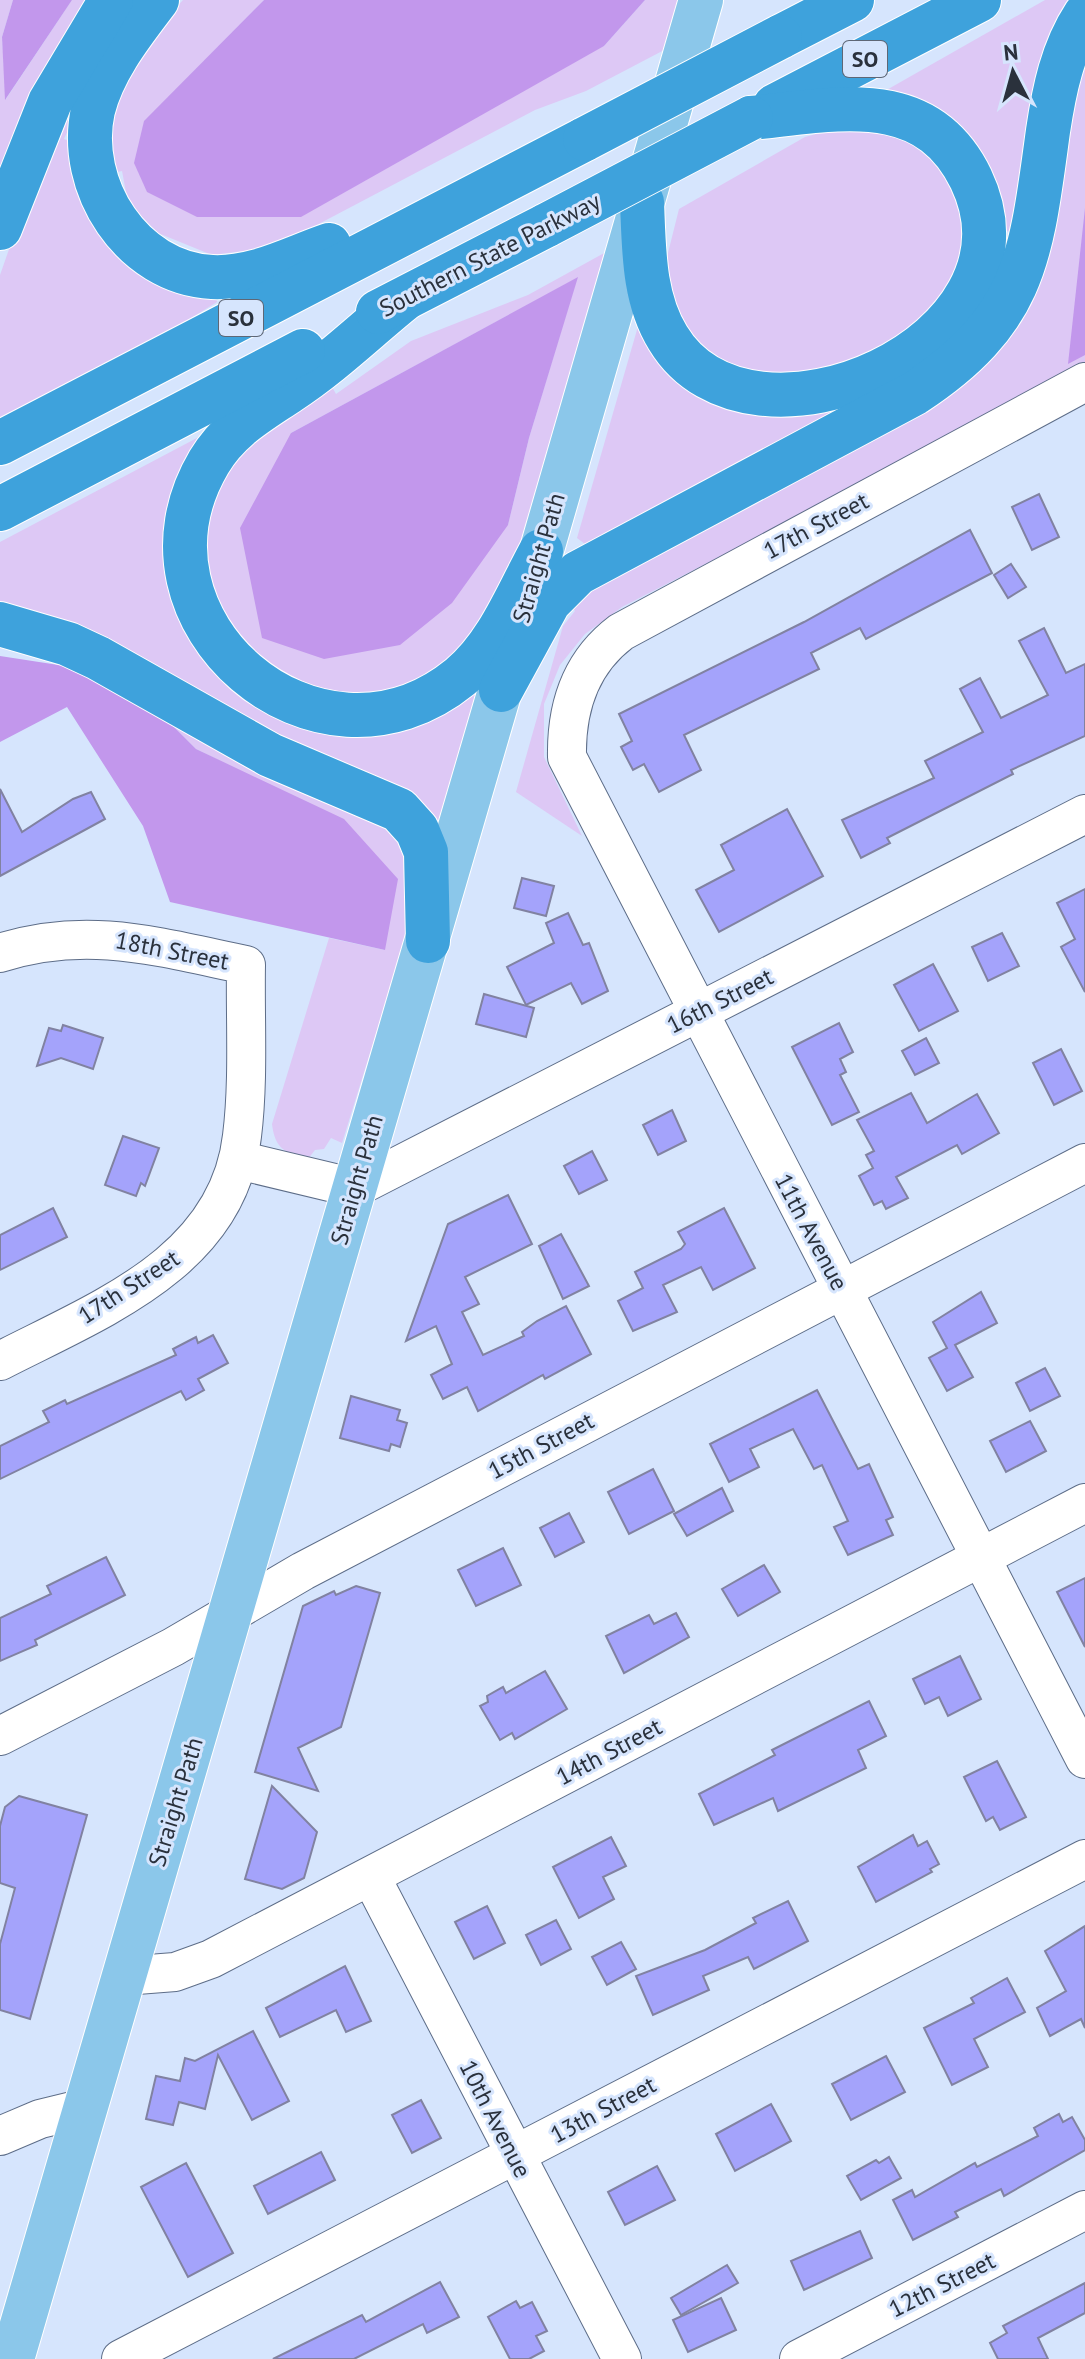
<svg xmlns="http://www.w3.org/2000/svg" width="1085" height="2359" font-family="'PT Sans',sans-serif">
<rect width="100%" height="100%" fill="#d6e5fd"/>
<g fill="#ddc8f5" fill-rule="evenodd">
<path d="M0 0H13L2 37 6 99 72 0H102L0 203Z"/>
<path d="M183 0H264L145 121 604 46 645 0H681L668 48 586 91 535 110 275 247 212 255 158 233 128 203 122 171 108 174 105 121 156 29Z"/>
<path d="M1045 0H1085L1024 232 998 231 883 92Z"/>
<path d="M1085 57V368L622 607 585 634 560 665 544 704V757L582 836 516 792 563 626 575 611 569 603 584 589 933 406 984 367 1022 314Z"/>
<path d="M70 101 79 106 64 139 80 144 95 213 216 295 217 302 149 344 0 420V275L34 178Z"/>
<path d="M856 123 905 132 949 163 971 267 888 359 811 382 731 376 683 345 665 265 679 209 805 137Z"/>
<path d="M606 252 506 602 426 689 352 707 281 686 226 634 201 563 217 482 251 433 331 385 336 394 411 341 528 295ZM577 278 529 438 508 525 291 433Z"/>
<path d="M645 302 648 338 852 402 578 559 580 547 585 544 577 538Z"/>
<path d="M212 430 194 641 245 699 321 727 480 685 434 841 0 614V542Z"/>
<path d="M146 699 389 819 421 889 342 1143 331 1138 324 1149 315 1150 308 1159C285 1153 275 1149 272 1124L329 938 385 950 261 781 196 749Z"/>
</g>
<g fill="#c297ec">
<path d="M13 0H72L5 100 2 37Z"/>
<path d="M264 0H645L604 46 301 217H197L147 192 134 163 144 121Z"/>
<path d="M1085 208V355L1068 364Z"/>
<path d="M578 277 529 438 508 525 452 603 400 645 324 659 262 638 240 528 291 433Z"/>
<path d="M0 656 78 668 146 699 196 749 344 819 398 879 385 950 170 902 143 826 67 707 0 742Z"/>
</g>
<g fill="#a4a3fb" stroke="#8182a1" stroke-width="2">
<path d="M1039 494 1059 537 1032 550 1012 507Z"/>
<path d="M970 530 992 573 866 639 860 628 811 653 819 669 684 735 701 770 659 792 644 764 633 770 621 747 632 741 619 714 804 622Z"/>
<path d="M1011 564 1026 587 1008 598 994 575Z"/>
<path d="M1044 628 1066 673 1085 664V736L1011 770 1013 774 887 838 890 843 861 858 842 820 934 778 925 761 983 732 960 689 980 678 1001 718 1048 695 1019 641Z"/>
<path d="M0 789 22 832 73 799 91 792 105 819 0 876Z"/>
<path d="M787 809 823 876 719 932 696 890 734 870 721 845Z"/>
<path d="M522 878 554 886 546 916 514 908Z"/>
<path d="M1085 889V992L1061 947 1075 939 1057 903Z"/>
<path d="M568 913 583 945 589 943 608 991 582 1004 571 983 526 1005 507 967 554 943 546 923Z"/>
<path d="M1002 933 1019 966 988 981 972 947Z"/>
<path d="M933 964 958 1011 919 1031 894 985Z"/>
<path d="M484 994 534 1008 526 1037 476 1024Z"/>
<path d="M839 1023 853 1052 840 1059 846 1072 840 1075 859 1112 832 1125 792 1047Z"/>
<path d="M63 1025 103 1038 93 1069 61 1058 37 1066 49 1028 61 1031Z"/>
<path d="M926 1038 939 1063 915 1075 902 1051Z"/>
<path d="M1061 1049 1082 1091 1054 1105 1033 1063Z"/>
<path d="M911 1093 927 1123 977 1094 999 1133 962 1154 957 1145 896 1177 908 1198 886 1209 882 1201 874 1205 859 1176 873 1168 866 1155 874 1151 857 1120Z"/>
<path d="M672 1110 686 1141 658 1155 643 1125Z"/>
<path d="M123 1136 159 1148 145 1186 141 1183 136 1196 105 1185Z"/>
<path d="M592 1151 607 1180 579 1194 564 1166Z"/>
<path d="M508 1195 532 1244 465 1277 479 1304 462 1312 483 1355 524 1336 522 1332 537 1321 566 1306 591 1354 545 1379 543 1375 478 1411 467 1387 443 1399 431 1375 452 1364 436 1326 406 1341 448 1224Z"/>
<path d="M53 1208 67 1237 0 1270V1235Z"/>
<path d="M724 1208 755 1268 713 1290 701 1267 663 1285 677 1312 633 1331 618 1301 643 1288 635 1272 681 1249 685 1244 678 1232Z"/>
<path d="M561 1234 589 1286 563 1299 539 1246Z"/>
<path d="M981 1292 997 1323 955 1345 973 1377 947 1391 929 1358 947 1348 933 1322Z"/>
<path d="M213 1335 228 1363 198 1379 204 1390 186 1400 181 1391 0 1479V1446L49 1422 43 1411 65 1400 67 1404 176 1355 173 1349 196 1337 198 1343Z"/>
<path d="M1045 1368 1060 1396 1030 1411 1016 1383Z"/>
<path d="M817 1390 858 1469 869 1464 893 1517 886 1520 893 1535 848 1555 834 1527 848 1521 822 1465 814 1469 793 1429 750 1449 759 1467 729 1482 710 1444Z"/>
<path d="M351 1396 400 1410 397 1420 407 1423 400 1447 391 1444 389 1451 340 1438Z"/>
<path d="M1030 1421 1046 1451 1006 1472 990 1441Z"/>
<path d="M653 1469 674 1511 629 1534 608 1492Z"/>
<path d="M722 1488 733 1511 687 1536 674 1514Z"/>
<path d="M569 1513 584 1542 555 1557 540 1528Z"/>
<path d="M503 1548 521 1585 476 1606 458 1570Z"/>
<path d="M106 1557 125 1595 35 1640 37 1645 0 1661V1618L51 1594 47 1586Z"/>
<path d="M764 1565 780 1592 738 1616 722 1589Z"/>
<path d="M1085 1578V1647L1057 1592Z"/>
<path d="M356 1586 380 1593 341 1727 298 1748 318 1791 255 1772 303 1606 334 1591 336 1595Z"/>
<path d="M676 1613 689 1637 624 1673 606 1636 649 1615 654 1624Z"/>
<path d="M960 1656 981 1699 948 1716 939 1697 925 1704 913 1679Z"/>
<path d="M545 1671 567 1709 515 1739 512 1733 500 1740 480 1706 488 1702 487 1696 503 1687 506 1693Z"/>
<path d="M869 1701 886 1736 858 1750 866 1768 778 1811 773 1798 714 1825 699 1794 775 1755 772 1750Z"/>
<path d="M997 1761 1026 1817 1000 1830 993 1817 986 1821 964 1777Z"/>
<path d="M272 1786 317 1832 304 1878 282 1889 245 1879Z"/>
<path d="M19 1796 87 1815 30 2019 0 2010V1944L15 1888 0 1883V1826L5 1807Z"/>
<path d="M913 1835 918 1846 927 1841 939 1864 930 1869 932 1872 876 1902 858 1867Z"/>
<path d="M611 1837 626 1866 603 1877 614 1899 579 1918 553 1867Z"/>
<path d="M788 1901 808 1941 754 1969 748 1957 703 1976 709 1990 653 2015 636 1976 705 1950 756 1923 753 1918Z"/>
<path d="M487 1906 505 1943 474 1959 455 1922Z"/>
<path d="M556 1920 571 1949 541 1965 526 1935Z"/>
<path d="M1085 1926V2028L1081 2019 1050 2036 1037 2008 1066 1991 1045 1951Z"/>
<path d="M621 1942 636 1969 607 1985 592 1957Z"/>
<path d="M345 1966 371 2021 346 2032 336 2010 280 2037 266 2008Z"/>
<path d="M1007 1978 1025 2012 974 2039 988 2067 952 2085 924 2028 974 2003 971 1998Z"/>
<path d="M253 2031 289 2101 252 2120 218 2055 205 2109 179 2102 173 2125 146 2119 156 2076 180 2081 185 2058 195 2061Z"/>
<path d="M886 2056 905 2092 851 2120 832 2084Z"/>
<path d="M421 2100 441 2138 412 2153 392 2115Z"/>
<path d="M771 2104 791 2141 735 2171 716 2134Z"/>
<path d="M1059 2114 1063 2122 1072 2117 1085 2140V2150L1004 2196 1001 2189 955 2212 958 2217 913 2240 893 2200 912 2190 915 2197 975 2163 977 2167 1038 2136 1034 2128Z"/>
<path d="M321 2152 335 2180 268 2214 254 2186Z"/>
<path d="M889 2157 901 2178 861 2200 847 2176 876 2160 879 2163Z"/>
<path d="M186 2163 233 2253 188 2277 141 2187Z"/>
<path d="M657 2166 675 2200 625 2225 608 2192Z"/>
<path d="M860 2231 872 2258 804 2290 791 2261Z"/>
<path d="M727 2265 738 2283 681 2315 671 2298Z"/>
<path d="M440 2282 459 2317 427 2333 423 2324 354 2359H273L362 2315 366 2322Z"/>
<path d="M1085 2283V2313L1038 2338 1048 2359H998L990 2343 1007 2333 1003 2326Z"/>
<path d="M721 2298 736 2330 688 2352 673 2320Z"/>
<path d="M516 2301 520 2308 532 2302 547 2331 536 2336 544 2351 529 2359H510L488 2317Z"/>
</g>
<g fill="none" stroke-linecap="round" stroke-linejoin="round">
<g stroke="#5d6d88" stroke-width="40">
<g id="minor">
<path d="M1085 382 621 632C580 663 566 707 567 757L1085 1759"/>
<path d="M0 953C87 925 159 947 246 965 245 1021 249 1080 242 1136 228 1262 99 1310 0 1361"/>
<path d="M238 1160 355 1188 1085 814"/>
<path d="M0 1736 173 1647 303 1571 1085 1163"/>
<path d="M371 1877 622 2359"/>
<path d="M124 1976 175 1972 211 1959 1085 1503"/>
<path d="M0 2136 40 2119 85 2108"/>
<path d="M121 2359 1085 1859"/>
<path d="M799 2359 1085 2210"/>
</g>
</g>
<g stroke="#fff" stroke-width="46">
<g id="major">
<path d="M531 587 701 0"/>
<path d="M12 2359 511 653"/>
</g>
</g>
<g stroke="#fff" stroke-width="46">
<g id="highway">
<path d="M157 0C132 33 103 69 93 110 76 186 132 273 212 277 254 279 291 258 329 245"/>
<path d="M780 37 852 0"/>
<path d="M775 106 979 0"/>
<path d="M642 202C644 248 643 298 668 338 750 474 1050 343 971 179 926 86 835 110 751 118"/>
<path d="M0 228 50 102 111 0"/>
<path d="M403 300C366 330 330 365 290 391 259 412 229 428 209 462 115 621 318 793 460 677 498 646 518 593 541 551"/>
<path d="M378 312 547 225"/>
<path d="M0 443 585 139"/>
<path d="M0 509 303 351"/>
<path d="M0 624 68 644 98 658 270 755 399 810 417 830 426 852 428 941"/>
<path d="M501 690 549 602 578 573 915 393C1027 319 1031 255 1048 131 1054 91 1062 50 1085 15"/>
</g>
</g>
<use href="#minor" stroke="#fff" stroke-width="38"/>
<use href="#major" stroke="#8bc7ea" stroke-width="44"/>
<use href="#highway" stroke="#3ea2dc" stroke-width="44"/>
<g stroke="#fff" stroke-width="46" stroke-linecap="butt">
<g id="highway-bridge">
<path d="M585 139 780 37"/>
<path d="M547 225 751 118"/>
</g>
</g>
<use href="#highway-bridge" stroke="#3ea2dc" stroke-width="44"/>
</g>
<g text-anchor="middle" stroke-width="6" stroke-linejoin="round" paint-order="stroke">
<g fill="#d6e5fd" stroke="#5e6776" stroke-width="2">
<rect x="843" y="41" width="44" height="36" rx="6"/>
<rect x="219" y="300" width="44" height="36" rx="6"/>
</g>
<g font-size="22" font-weight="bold" fill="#2a313c">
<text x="865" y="67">SO</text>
<text x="241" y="326">SO</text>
</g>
<g font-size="24" fill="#2a313c" stroke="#d6e5fd">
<text transform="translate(490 255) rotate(-27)" y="8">Southern State Parkway</text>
<text transform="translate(816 526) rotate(-28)" y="8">17th Street</text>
<text transform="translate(539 558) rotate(-74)" y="8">Straight Path</text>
<text transform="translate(172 951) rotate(11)" y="8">18th Street</text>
<text transform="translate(720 1001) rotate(-27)" y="8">16th Street</text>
<text transform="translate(357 1180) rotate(-74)" y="8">Straight Path</text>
<text transform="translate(811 1232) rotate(62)" y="8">11th Avenue</text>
<text transform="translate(129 1287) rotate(-33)" y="8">17th Street</text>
<text transform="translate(541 1446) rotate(-28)" y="8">15th Street</text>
<text transform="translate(609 1752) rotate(-28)" y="8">14th Street</text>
<text transform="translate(176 1802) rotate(-73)" y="8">Straight Path</text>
<text transform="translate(603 2110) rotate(-28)" y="8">13th Street</text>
<text transform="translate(495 2119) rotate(63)" y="8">10th Avenue</text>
<text transform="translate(942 2285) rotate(-27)" y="8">12th Street</text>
</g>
</g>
<g transform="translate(1013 72) rotate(354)" stroke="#d6e5fd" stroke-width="6" paint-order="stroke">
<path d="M0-6L14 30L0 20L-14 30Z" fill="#2a313c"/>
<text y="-12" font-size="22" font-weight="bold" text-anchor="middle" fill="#2a313c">N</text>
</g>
</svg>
